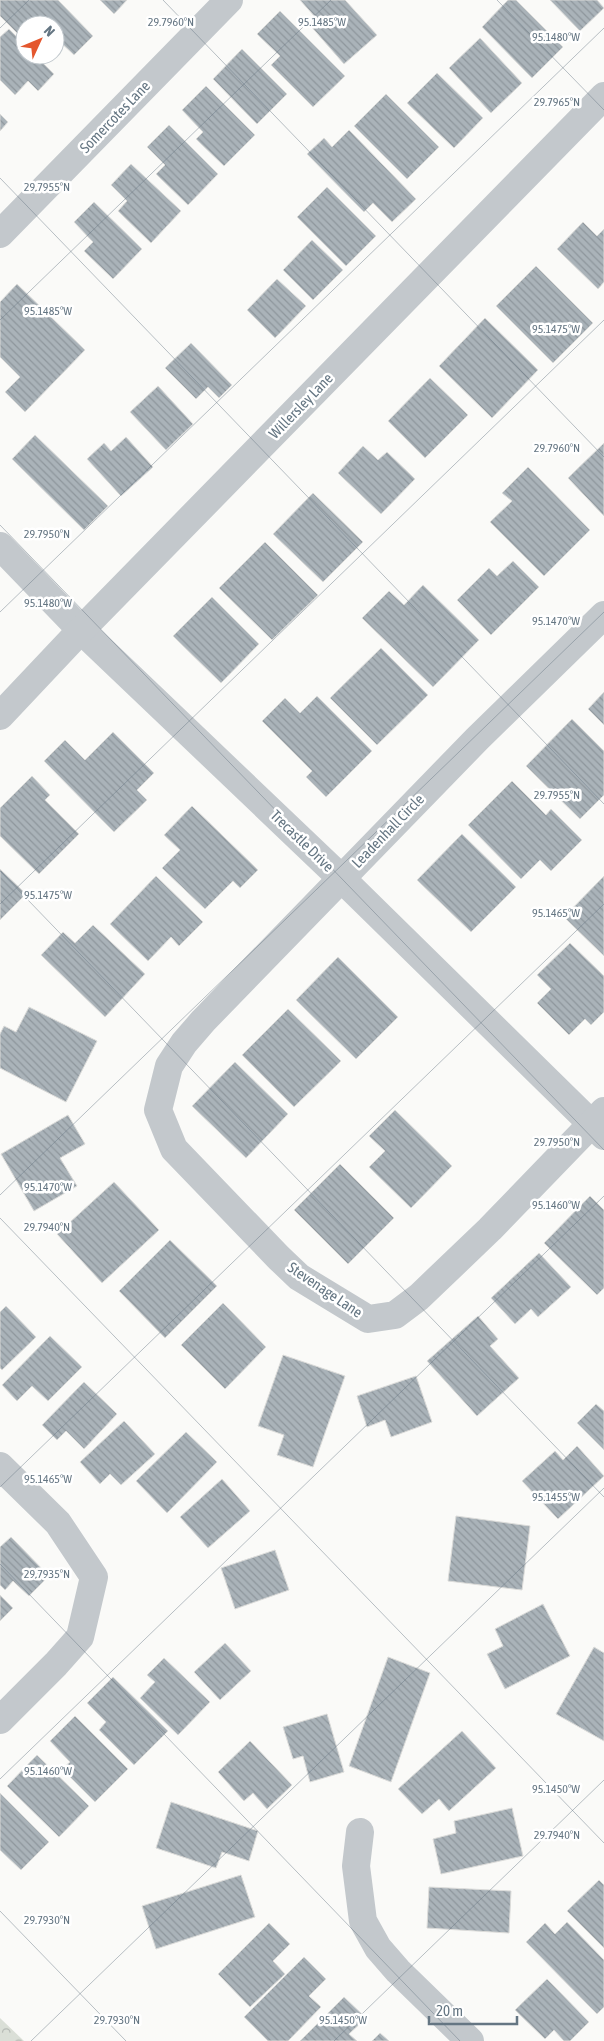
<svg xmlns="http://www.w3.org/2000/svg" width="604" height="2041" font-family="'Asap Condensed',sans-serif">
<defs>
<pattern id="forest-crowns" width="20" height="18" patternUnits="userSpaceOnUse" patternTransform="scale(1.25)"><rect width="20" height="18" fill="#dadfd7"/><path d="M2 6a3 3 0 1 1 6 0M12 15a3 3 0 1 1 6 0" fill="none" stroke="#b4b9b4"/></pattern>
<pattern id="building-back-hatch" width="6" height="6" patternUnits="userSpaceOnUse" patternTransform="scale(1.25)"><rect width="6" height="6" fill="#aab3b9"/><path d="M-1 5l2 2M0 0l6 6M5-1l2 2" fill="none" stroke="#8e969c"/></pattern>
</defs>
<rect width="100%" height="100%" fill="#fafaf8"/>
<path fill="url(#forest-crowns)" d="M0 2018 24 2041H0Z"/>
<g fill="url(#building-back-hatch)" stroke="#dcdcda">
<path d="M0 0H58L93 36 74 55 55 37V25H25V41L0 16Z"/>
<path d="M100 0H127L114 14Z"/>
<path d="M300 0H345L377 35 344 64 309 24 316 18Z"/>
<path d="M508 0H516L563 47 532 78 482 27Z"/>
<path d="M550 0H597L604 8 580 31Z"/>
<path d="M280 11 345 76 313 107 271 65 280 56 257 34Z"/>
<path d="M9 29 25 45V55H35L54 74 38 91 28 81 15 95 0 80V37Z"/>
<path d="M480 38 522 83 491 113 449 68Z"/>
<path d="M242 49 287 94 257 124 213 79Z"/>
<path d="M437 73 483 118 454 148 407 103Z"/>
<path d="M206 86 255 135 224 166 196 139 203 132 182 110Z"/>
<path d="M386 94 439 147 407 179 354 126Z"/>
<path d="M0 114 8 122 0 131Z"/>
<path d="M169 125 218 174 188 205 156 174 165 165 147 147Z"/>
<path d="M349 130 416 199 392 222 373 203 364 212 307 154 324 138 332 147Z"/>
<path d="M131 164 181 211 151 243 118 211 127 201 111 185Z"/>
<path d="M327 187 376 236 346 266 297 217Z"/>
<path d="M94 202 142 249 113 279 84 251 93 242 74 222Z"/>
<path d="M583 222 597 236 604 229V282L598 289 557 249Z"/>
<path d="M312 240 343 270 313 300 283 270Z"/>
<path d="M536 266 593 323 553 363 496 306Z"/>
<path d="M277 279 306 306 275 338 247 310Z"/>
<path d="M17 284 85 350 25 412 5 392 20 377 0 357V302Z"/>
<path d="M485 318 538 370 492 418 439 366Z"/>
<path d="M191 343 232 385 219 398 208 387 196 399 165 368Z"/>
<path d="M430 378 468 415 425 458 388 421Z"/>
<path d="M158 386 193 424 166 450 130 412Z"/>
<path d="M35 435 108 506 84 530 12 459Z"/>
<path d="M126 437 153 467 121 496 87 459 104 443 111 451Z"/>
<path d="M604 443V516L568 478Z"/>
<path d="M363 446 378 460 387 452 415 479 381 514 338 473Z"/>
<path d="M528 467 590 530 544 576 490 522 512 501 502 493Z"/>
<path d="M313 493 363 542 323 582 273 534Z"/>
<path d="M265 542 318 595 272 640 219 588Z"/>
<path d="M513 561 539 587 491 635 457 600 489 568 497 576Z"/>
<path d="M423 585 479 640 433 687 362 618 389 591 404 605Z"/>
<path d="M212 597 259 644 221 683 173 636Z"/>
<path d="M381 648 428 695 377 745 330 698Z"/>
<path d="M604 692V725L588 709Z"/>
<path d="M317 696 372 751 326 797 306 777 312 771 262 721 285 698 300 713Z"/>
<path d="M572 719 604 751V795L580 819 526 766Z"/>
<path d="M113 732 154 773 137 790 147 800 114 832 44 761 65 740 85 760Z"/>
<path d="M32 776 50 795 45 800 79 834 39 874 0 836V808Z"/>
<path d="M512 781 546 815 551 809 582 840 551 871 540 860 521 879 468 825Z"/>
<path d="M192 806 258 870 240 888 233 881 205 909 162 868 180 850 164 835Z"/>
<path d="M462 834 516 887 471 932 417 880Z"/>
<path d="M0 869 26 894 0 920Z"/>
<path d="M156 876 203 922 179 946 171 937 148 961 110 924Z"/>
<path d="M604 876V956L564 917Z"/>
<path d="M93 925 145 974 105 1017 41 955 63 932 75 943Z"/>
<path d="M570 943 604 976V1012L591 1025 585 1019 569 1035 537 1003 551 989 537 975Z"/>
<path d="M338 957 398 1017 356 1059 296 1000Z"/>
<path d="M29 1007 97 1041 66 1102 0 1068V1034L4 1026 16 1032Z"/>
<path d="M288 1009 341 1061 294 1107 242 1055Z"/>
<path d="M235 1062 288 1114 246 1158 192 1106Z"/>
<path d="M395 1110 452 1166 411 1208 369 1167 385 1151 369 1136Z"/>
<path d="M68 1115 85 1144 60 1158 77 1186 34 1211 1 1154Z"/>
<path d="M340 1164 394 1218 348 1264 294 1210Z"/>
<path d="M114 1182 159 1230 102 1283 57 1234Z"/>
<path d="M590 1196 604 1210V1288L597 1295 544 1243Z"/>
<path d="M170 1240 217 1286 165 1338 119 1291Z"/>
<path d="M539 1253 571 1287 538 1317 531 1309 515 1324 491 1298Z"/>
<path d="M223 1303 266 1347 225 1389 181 1345Z"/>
<path d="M6 1306 36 1337 2 1370 0 1368V1312Z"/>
<path d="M478 1316 498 1339 490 1346 519 1378 477 1416 427 1361Z"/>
<path d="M50 1336 82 1367 48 1401 32 1386 17 1401 2 1385Z"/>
<path d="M283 1355 345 1376 313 1467 277 1455 284 1435 258 1426Z"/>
<path d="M416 1376 432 1422 391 1437 385 1420 367 1427 357 1396Z"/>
<path d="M84 1382 117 1414 84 1449 66 1431 57 1440 42 1425Z"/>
<path d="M596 1404 604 1411V1450L577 1423Z"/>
<path d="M124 1421 155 1454 121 1485 110 1474 100 1484 80 1462Z"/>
<path d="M186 1432 217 1462 167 1513 136 1481Z"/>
<path d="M577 1446 604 1476 558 1519 522 1481 555 1451 563 1460Z"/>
<path d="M222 1479 250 1511 208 1548 180 1517Z"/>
<path d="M456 1516 530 1526 522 1590 448 1581Z"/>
<path d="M11 1537 49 1576 29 1596 13 1581 5 1590 0 1585V1547Z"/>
<path d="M275 1550 289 1590 235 1609 221 1568Z"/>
<path d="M0 1595 13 1608 0 1621Z"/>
<path d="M543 1604 570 1656 505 1689 487 1654 503 1646 495 1629Z"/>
<path d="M225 1643 251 1671 220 1700 194 1672Z"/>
<path d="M594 1647 604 1653V1741L556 1714Z"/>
<path d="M388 1657 430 1673 391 1782 349 1766Z"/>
<path d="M164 1658 210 1702 178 1735 140 1698 155 1682 147 1675Z"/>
<path d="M113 1677 168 1731 134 1765 99 1730 106 1722 87 1703Z"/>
<path d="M327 1714 344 1772 310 1782 303 1756 293 1759 283 1727Z"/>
<path d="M75 1716 128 1769 95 1802 62 1769 70 1762 50 1741Z"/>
<path d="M462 1731 496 1768 449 1811 439 1799 422 1814 398 1789Z"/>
<path d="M250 1741 292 1785 267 1809 253 1793 244 1801 218 1772Z"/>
<path d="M37 1755 89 1806 59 1837 7 1786Z"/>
<path d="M0 1793 49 1842 21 1870 0 1850Z"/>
<path d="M171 1802 258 1831 249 1861 222 1852 216 1868 156 1848Z"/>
<path d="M512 1808 523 1856 441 1874 433 1839 456 1833 454 1821Z"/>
<path d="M241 1875 255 1917 156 1949 142 1906Z"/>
<path d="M599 1880 604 1885V1948L567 1911Z"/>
<path d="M429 1887 511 1891 509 1933 427 1928Z"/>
<path d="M567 1922 604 1960V2007L597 2014 526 1942 545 1923 555 1934Z"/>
<path d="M269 1923 290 1944 273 1961 285 1974 250 2007 218 1974Z"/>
<path d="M304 1957 326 1979 309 1996 321 2007 288 2041H268L244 2017Z"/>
<path d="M547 1979 589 2022 570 2041H564L554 2030 545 2039 515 2010Z"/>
<path d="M344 1997 366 2018 349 2034 357 2041H300Z"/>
<path d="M380 2033 389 2041H372Z"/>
</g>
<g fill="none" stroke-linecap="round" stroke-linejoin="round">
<g stroke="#c3c8cc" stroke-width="28">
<path d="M0 234 229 0"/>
<path d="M0 546 81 630 342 879 604 1136"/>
<path d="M604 615 477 739 203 1021 184 1043 169 1066 158 1110 174 1149 279 1258 299 1277 368 1319 395 1315 419 1297 490 1229 604 1111"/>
<path d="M0 716 81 630 604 96"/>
<path d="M0 1466 58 1523 94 1577 80 1637 56 1664 0 1720"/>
<path d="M360 1832 356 1866 363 1921 378 1948 398 1971 470 2041"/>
</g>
</g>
<path fill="none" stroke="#657683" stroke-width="1" stroke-opacity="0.45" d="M163 0 604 457M497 0 604 110M0 28 29 0M0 178 604 804M0 320 331 0M0 525 604 1150M0 612 604 28M0 871 604 1497M0 904 604 320M0 1195 604 612M0 1218 604 1843M0 1487 604 904M0 1564 460 2041M0 1779 604 1196M0 1911 126 2041M31 2041 604 1488M334 2041 604 1780"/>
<g text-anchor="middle" stroke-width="5" stroke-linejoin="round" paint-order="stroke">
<g font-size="15" fill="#657683" stroke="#fff">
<text transform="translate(115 117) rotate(-46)" y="5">Somercotes Lane</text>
<text transform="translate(301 406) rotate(-46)" y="5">Willersley Lane</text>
<text transform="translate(388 831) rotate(-46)" y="5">Leadenhall Circle</text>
<text transform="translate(302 841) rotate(44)" y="5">Trecastle Drive</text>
<text transform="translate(325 1290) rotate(34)" y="5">Stevenage Lane</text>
</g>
</g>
<g font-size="12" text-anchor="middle" fill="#657683" stroke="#fff" stroke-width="5" stroke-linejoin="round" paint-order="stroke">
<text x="322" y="26">95.1485°W</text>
<text x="171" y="26">29.7960°N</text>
<text x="556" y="41">95.1480°W</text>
<text x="557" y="106">29.7965°N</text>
<text x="47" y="191">29.7955°N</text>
<text x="48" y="315">95.1485°W</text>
<text x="556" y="333">95.1475°W</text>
<text x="557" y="452">29.7960°N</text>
<text x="47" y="538">29.7950°N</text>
<text x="48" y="607">95.1480°W</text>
<text x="556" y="625">95.1470°W</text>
<text x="557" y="799">29.7955°N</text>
<text x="48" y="899">95.1475°W</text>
<text x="556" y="917">95.1465°W</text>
<text x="557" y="1146">29.7950°N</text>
<text x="48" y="1191">95.1470°W</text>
<text x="556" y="1209">95.1460°W</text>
<text x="47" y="1231">29.7940°N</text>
<text x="48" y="1483">95.1465°W</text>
<text x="556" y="1501">95.1455°W</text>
<text x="47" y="1578">29.7935°N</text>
<text x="48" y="1775">95.1460°W</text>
<text x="556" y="1793">95.1450°W</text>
<text x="557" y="1839">29.7940°N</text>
<text x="47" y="1924">29.7930°N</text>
<text x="117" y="2024">29.7930°N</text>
<text x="343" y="2024">95.1450°W</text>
</g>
<g transform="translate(40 40) rotate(46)"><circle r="24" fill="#ffffff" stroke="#c1c8cd"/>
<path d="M0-4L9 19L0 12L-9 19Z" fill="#e4572e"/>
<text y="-8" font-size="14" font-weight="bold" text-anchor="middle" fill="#657683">N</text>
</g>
<path d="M429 2016v8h88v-8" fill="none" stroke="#657683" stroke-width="2.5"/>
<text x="436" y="2016" font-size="15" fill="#657683" stroke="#ffffff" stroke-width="4" paint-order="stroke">20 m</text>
</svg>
